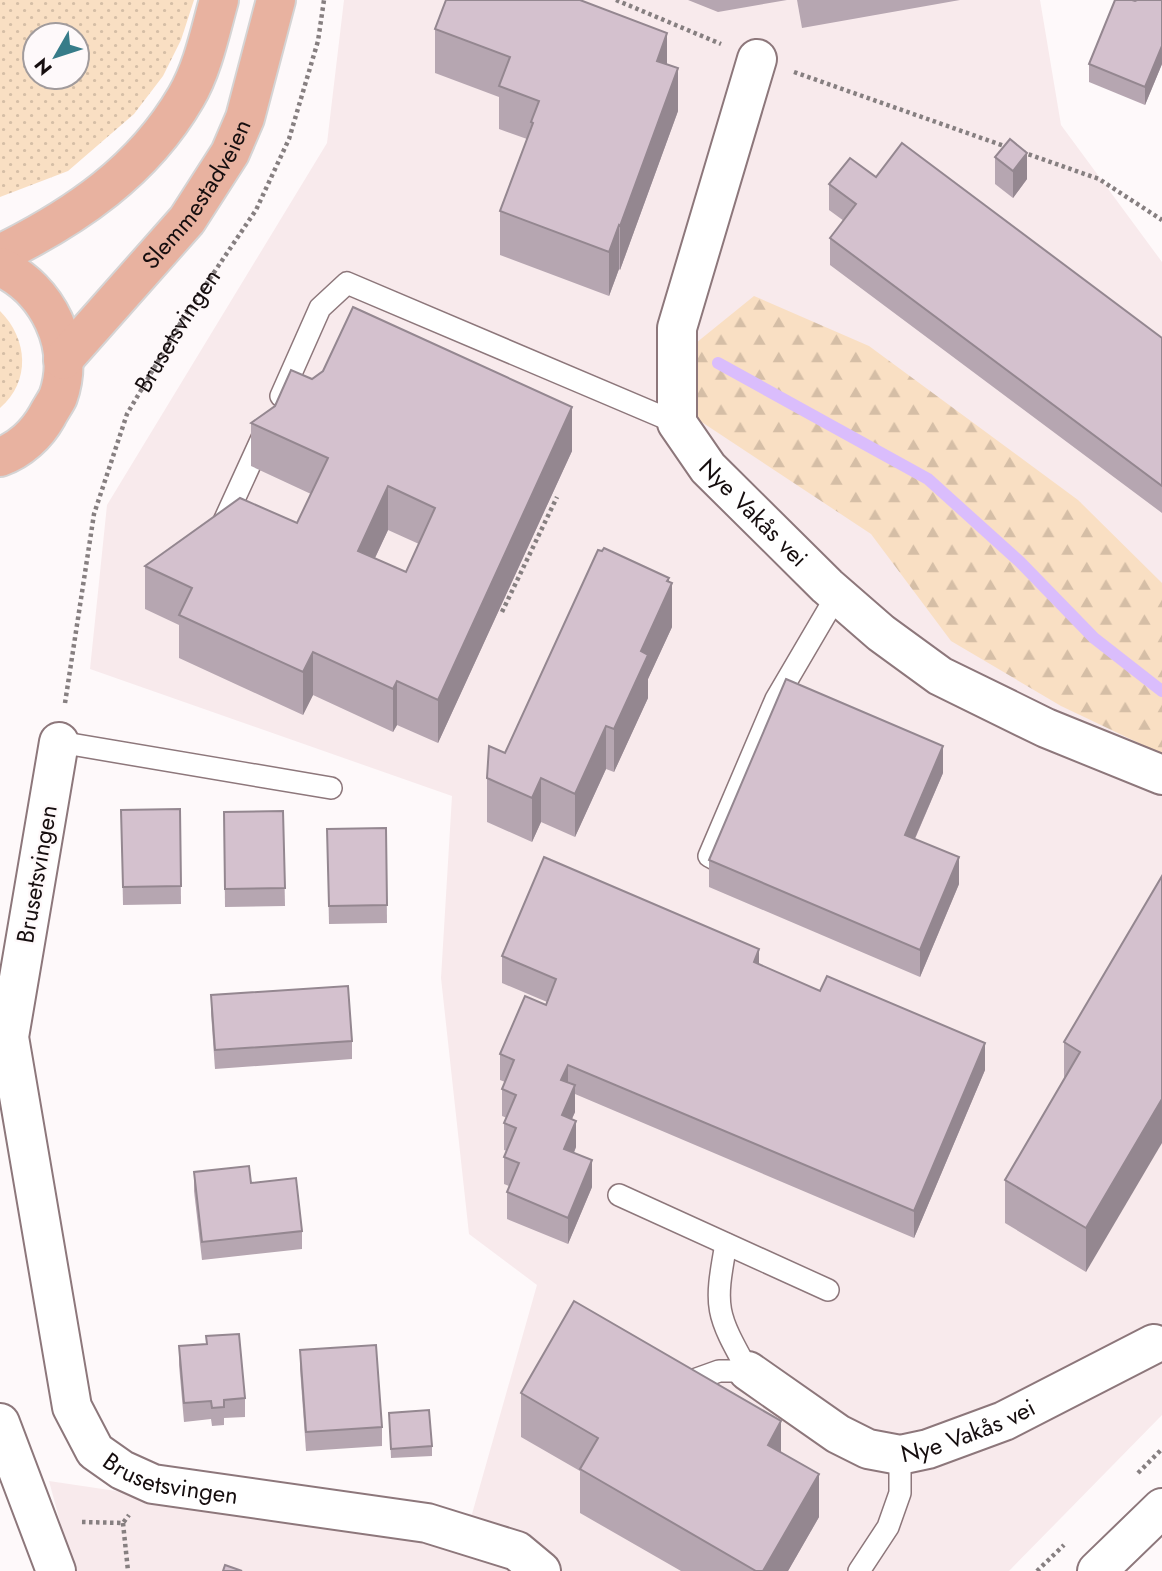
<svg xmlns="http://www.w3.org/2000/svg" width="1162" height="1571" font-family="Jost,sans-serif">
<defs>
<pattern id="grass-dots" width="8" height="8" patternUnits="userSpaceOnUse" patternTransform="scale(1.75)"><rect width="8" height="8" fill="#f9dfc3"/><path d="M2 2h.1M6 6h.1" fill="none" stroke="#d5bea6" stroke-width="1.8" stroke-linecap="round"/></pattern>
<pattern id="forest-firs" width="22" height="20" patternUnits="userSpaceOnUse" patternTransform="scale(1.75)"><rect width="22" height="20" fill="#f9dfc3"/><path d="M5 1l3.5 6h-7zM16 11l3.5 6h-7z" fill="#d5bea6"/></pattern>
</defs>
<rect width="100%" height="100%" fill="#fef9fa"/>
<path fill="#f8eaec" d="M344 0H1040L1061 125 1162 262V1415L1009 1571H76L71 1562 49 1481 163 1498 472 1514 537 1285 469 1234 441 978 452 796 90 669 107 505 327 143Z"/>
<g fill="url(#grass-dots)" fill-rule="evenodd">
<path d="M0 0H194L181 40 163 76 134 114 68 171 0 197ZM77 35V77H35V35Z"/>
<path d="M0 311C28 339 31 381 0 408Z"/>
</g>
<path fill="url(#forest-firs)" d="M754 296 869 346 1078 500 1162 583V754L1061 706 951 641 871 534 691 415V347Z"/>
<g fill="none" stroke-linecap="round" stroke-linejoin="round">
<path stroke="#dabdfc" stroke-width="12" d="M718 363 928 479 1020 562 1094 638 1162 691"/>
<g stroke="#8d777b" stroke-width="24">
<g id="service">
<path d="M281 396 320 308 347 283 677 423"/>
<path d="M220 530 262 438"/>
<path d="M59 742 331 788"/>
<path d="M720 862 709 856 776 699 837 595"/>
<path d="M619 1195 828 1290"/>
<path d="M680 1385 719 1371H748C716 1313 714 1309 726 1244"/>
<path d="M859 1571 888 1527 900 1493V1455"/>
</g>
</g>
<g stroke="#8d777b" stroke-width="42">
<g id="minor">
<path id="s2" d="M757 59 677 328V423L708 468 827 586 881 633 940 676 1046 728 1162 775"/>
<path id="s3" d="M59 742 9 1037 72 1407 95 1451 122 1470 153 1484 427 1523 517 1551 541 1571"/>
<path id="s4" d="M748 1371 838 1434 868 1449 900 1455 928 1449 1004 1421 1154 1344"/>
<path d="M1097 1571 1162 1508"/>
</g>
</g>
<g stroke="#8d777b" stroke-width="42">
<path id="secondary" d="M0 1423 56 1571"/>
</g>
<g stroke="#d5d4d4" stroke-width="42">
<g id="primary">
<path d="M0 254C75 217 143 171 186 97 203 68 210 32 219 0"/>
<path d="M0 267C48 289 76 346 58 397 55 403 50 410 47 416 37 434 20 450 0 457"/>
<path id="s5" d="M63 360 187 220 230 153 245 118 276 0"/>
</g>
</g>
<g stroke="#867f80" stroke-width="4.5" stroke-dasharray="3.5 3.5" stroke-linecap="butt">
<path d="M616 0 721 44"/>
<path d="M794 72 1007 147"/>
<path d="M1022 152 1099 179 1162 220"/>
<path d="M502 612 557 497"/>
<path id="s1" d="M65 703 94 514 127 414 184 317 256 210 289 139 318 41 324 0"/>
<path d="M1138 1473 1162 1449"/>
<path d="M82 1522 123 1523 129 1515"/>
<path d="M123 1523 128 1571"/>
<path d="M1037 1571 1064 1545"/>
</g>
<use href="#service" stroke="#fff" stroke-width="21"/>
<use href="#minor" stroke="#fff" stroke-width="38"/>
<use href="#secondary" stroke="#fff" stroke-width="38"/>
<use href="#primary" stroke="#e8b2a0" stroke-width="38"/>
</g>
<g fill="#b6a6b1" fill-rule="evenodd">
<path d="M688 0H787L718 12Z"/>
<path d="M797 0H960L802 28Z"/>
<path d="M1162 0V64L1145 105 1089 82V64L1135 1Z"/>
<path d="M435 29 667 64 678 111 620 270 619 269 609 296 500 255V211L527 139 499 129V97L435 73Z"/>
<path d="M995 157 1027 179 1013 198 995 184Z"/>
<path d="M876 177 1162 338V513L830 265V238L844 221 829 210V184Z"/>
<path d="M312 379 572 451 438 743 397 725 393 732 313 695 303 715 179 658V625L145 609V566L297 523 311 494 251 466V423ZM388 530 419 544 406 572 375 558Z"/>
<path d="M669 582 672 627 648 679V698L614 772 606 769 575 837 541 822 532 842 487 822V778L505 753Z"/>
<path d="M943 773 915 839 959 884 920 977 709 887V860Z"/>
<path d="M180 809 181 904 123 905 121 810Z"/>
<path d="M283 811 285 906 225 907 224 812Z"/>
<path d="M386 828 387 923 329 924 327 829Z"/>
<path d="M1162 876 1086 1272 1005 1223V1180L1064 1080V1042Z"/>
<path d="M502 956 759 965 985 1070 914 1238 575 1094V1112L572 1119 576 1147 574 1153 592 1187 568 1244 507 1219V1192L509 1186 504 1184V1157L507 1151 504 1150V1123L507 1118 502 1116V1089L505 1082 500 1080V1054L546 1005 547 1002 502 983Z"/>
<path d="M211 995 352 1041V1059L215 1069 211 1013Z"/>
<path d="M194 1172 251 1183 302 1231V1249L202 1260 194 1191Z"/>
<path d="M206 1336 245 1398V1417L224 1418V1425L212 1426 211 1419 184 1422 179 1365V1346L206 1344Z"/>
<path d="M300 1350 382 1427V1446L306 1451 300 1369Z"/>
<path d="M521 1393 781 1452 819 1517 788 1571H681L580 1513V1471L521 1437Z"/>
<path d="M389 1413 432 1446V1456L391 1458Z"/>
</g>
<g fill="#948790">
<path d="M667 33V76L657 61Z"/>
<path d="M1162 46V64L1145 105V87Z"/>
<path d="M678 68V111L620 270V226Z"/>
<path d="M1027 153V179L1013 198V171Z"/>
<path d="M619 225V269L609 296V252Z"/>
<path d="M572 407V451L438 743V700Z"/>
<path d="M388 486V530L358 594V551Z"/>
<path d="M669 578V588L672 583V627L648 679V698L614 772V729L641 651Z"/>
<path d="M313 652V695L303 715V672Z"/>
<path d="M397 681V725L393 732V689Z"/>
<path d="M606 726V769L575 837V794Z"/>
<path d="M943 746V773L905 861V835Z"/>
<path d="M541 778V822L532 842V798Z"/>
<path d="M959 857V884L920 977V950Z"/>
<path d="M759 949V975L754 962Z"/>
<path d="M985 1043V1070L914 1238V1211Z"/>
<path d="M568 1065V1091L561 1080Z"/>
<path d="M575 1085V1112L562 1141V1115Z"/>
<path d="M1162 1099V1143L1086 1272V1228Z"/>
<path d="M576 1121V1147L564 1175V1149Z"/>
<path d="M592 1160V1187L568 1244V1218Z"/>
<path d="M781 1421V1464L768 1445Z"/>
<path d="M819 1474V1517L788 1571H763Z"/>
</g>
<g fill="#d4c1ce" stroke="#948790" stroke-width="2" fill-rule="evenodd">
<path d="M446 0H580L667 33 657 61 678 68 620 226 619 225 609 252 500 211 533 123 531 122 539 101 499 86 510 57 435 29Z"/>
<path d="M1115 0H1132L1135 1 1137 0H1162V46L1145 87 1089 64Z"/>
<path d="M1010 139 1027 153 1013 171 995 157Z"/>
<path d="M902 143 1162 338V486L830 238 856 204 829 184 850 158 876 177Z"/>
<path d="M353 307 572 407 438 700 397 681 393 689 313 652 303 672 179 615 192 588 145 566 240 498 297 523 328 458 251 423 275 406 291 370 312 379 323 371ZM388 486 435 508 406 572 358 551Z"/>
<path d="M604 548 669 578 667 581 672 583 641 651 648 655 614 729 606 726 575 794 541 778 532 798 487 778 489 746 505 753 598 550 602 551Z"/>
<path d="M786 679 943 746 905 835 959 857 920 950 709 860Z"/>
<path d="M180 809 181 886 123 887 121 810Z"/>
<path d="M283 811 285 888 225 889 224 812Z"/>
<path d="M386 828 387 905 329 906 327 829Z"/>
<path d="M544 857 759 949 754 962 820 991 827 976 985 1043 914 1211 568 1065 561 1080 575 1085 562 1115 576 1121 564 1149 592 1160 568 1218 507 1192 519 1163 504 1157 516 1128 504 1123 516 1095 502 1089 514 1060 500 1054 525 996 546 1005 556 979 502 956Z"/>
<path d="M1162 876V1099L1086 1228 1005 1180 1080 1052 1064 1042Z"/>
<path d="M348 986 352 1041 215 1050 211 995Z"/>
<path d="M249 1166 251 1183 296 1178 302 1231 202 1242 194 1172Z"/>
<path d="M574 1301 781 1421 768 1445 819 1474 763 1571H756L580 1469 598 1438 521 1393Z"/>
<path d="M239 1334 245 1398 224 1400V1407L212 1408 211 1401 184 1403 179 1346 207 1344 206 1336Z"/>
<path d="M376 1345 382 1427 306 1432 300 1350Z"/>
<path d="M429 1410 432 1446 391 1449 389 1413Z"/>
<path d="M225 1565 242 1571H223Z"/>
</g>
<g text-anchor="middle" stroke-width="5" stroke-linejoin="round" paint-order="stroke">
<g font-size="24" fill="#160e0f" stroke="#fef9fa">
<text dy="8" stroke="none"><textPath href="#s5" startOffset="214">Slemmestadveien</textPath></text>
<text dy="8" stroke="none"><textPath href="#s1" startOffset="394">Brusetsvingen</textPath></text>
<text dy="8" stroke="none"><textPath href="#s2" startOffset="494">Nye Vakås vei</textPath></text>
<text transform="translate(37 874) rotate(-80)" y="8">Brusetsvingen</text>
<text dy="8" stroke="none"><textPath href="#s4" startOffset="248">Nye Vakås vei</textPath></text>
<text dy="8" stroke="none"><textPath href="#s3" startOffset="807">Brusetsvingen</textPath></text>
</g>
</g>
<g transform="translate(56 56) rotate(231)"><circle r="33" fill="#fef9fa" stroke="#a19b9c" stroke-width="2"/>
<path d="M0-5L12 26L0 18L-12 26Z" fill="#377c89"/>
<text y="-10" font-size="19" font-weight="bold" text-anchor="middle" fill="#160e0f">N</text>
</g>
</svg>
